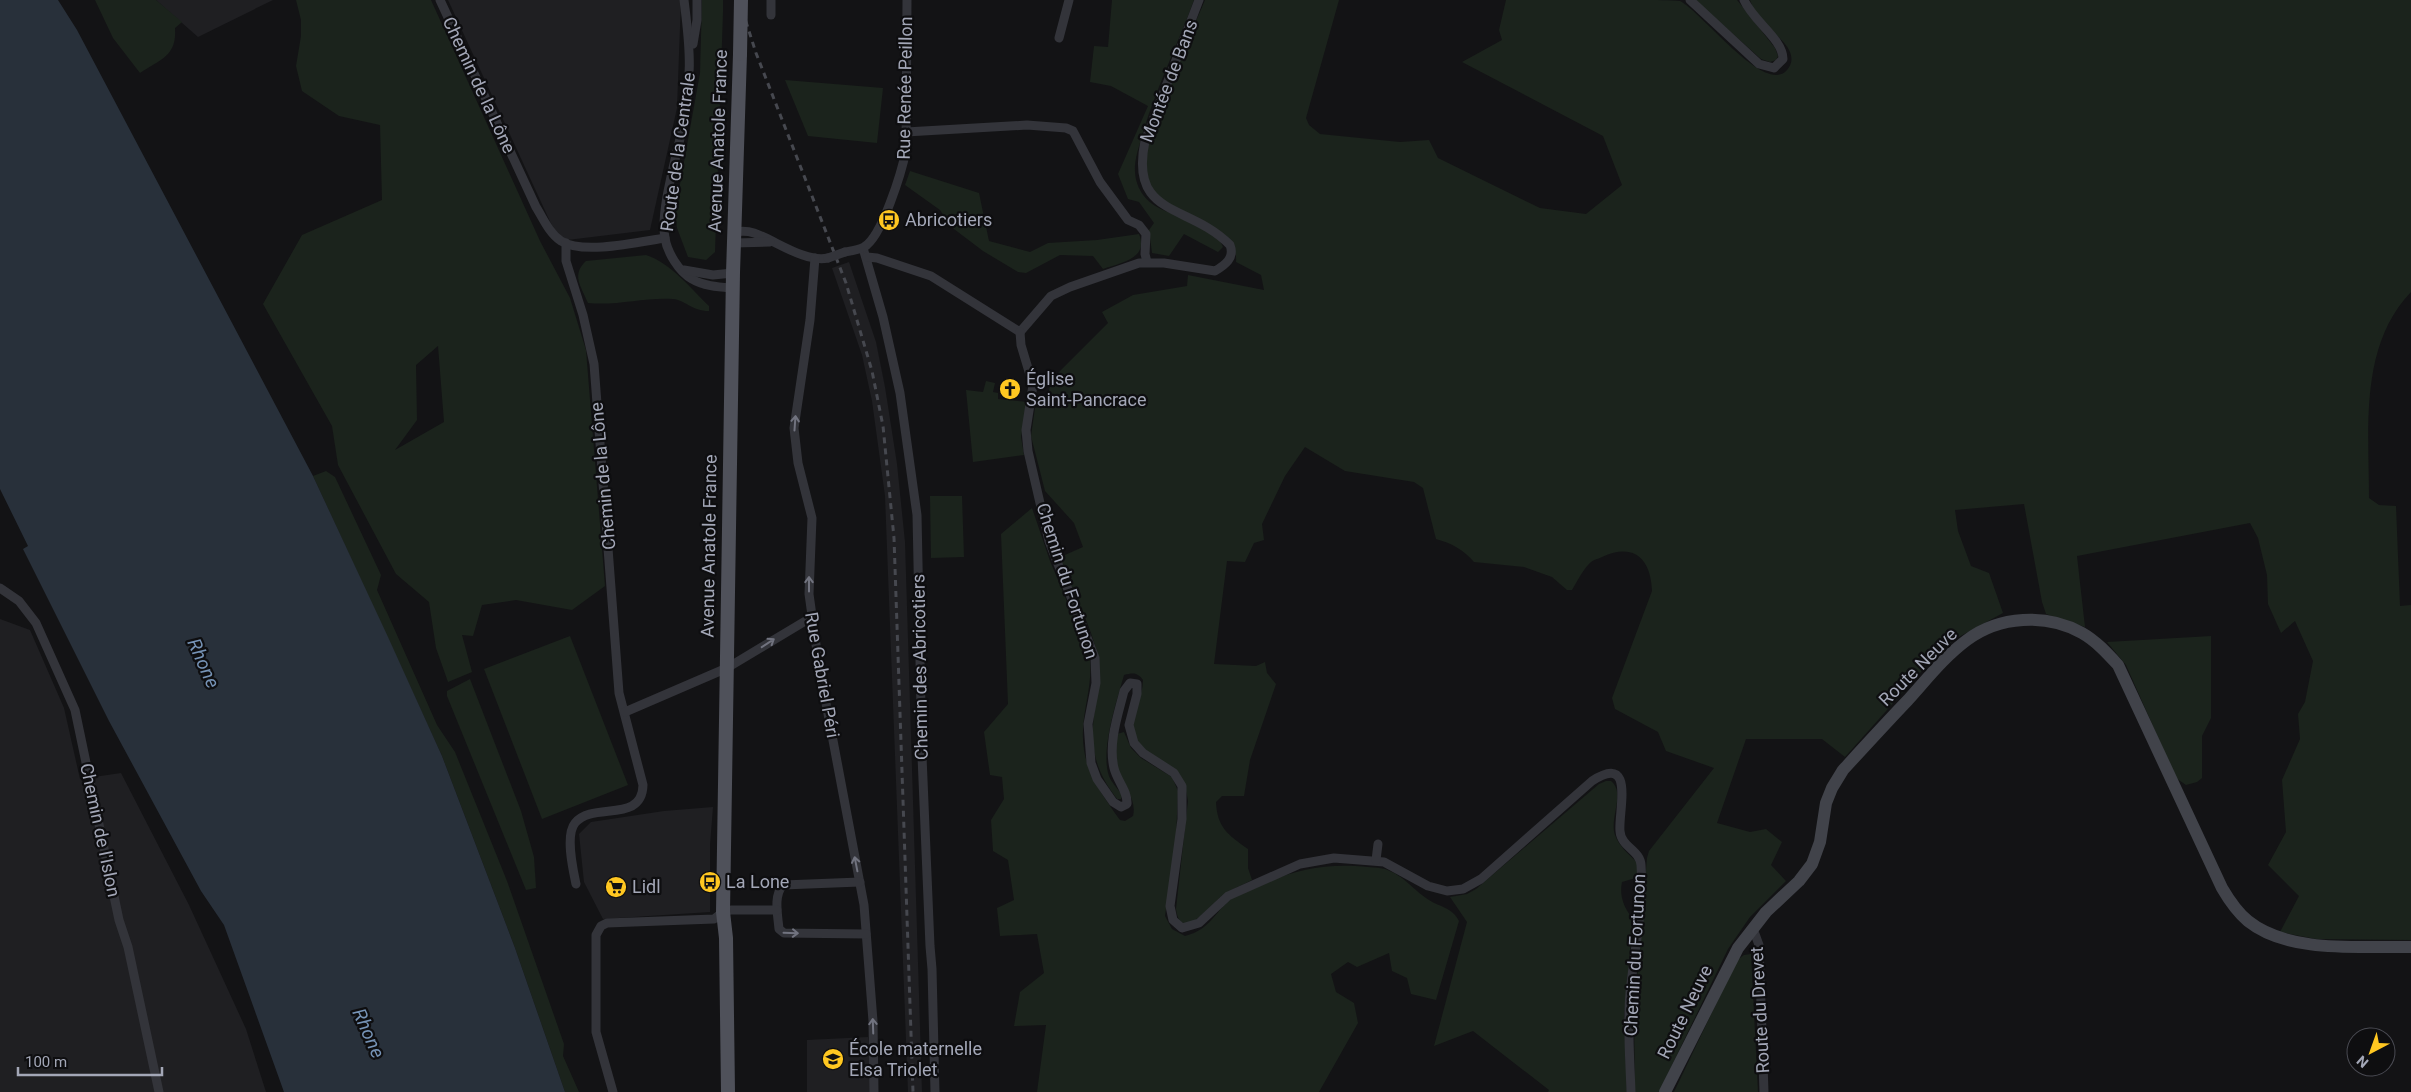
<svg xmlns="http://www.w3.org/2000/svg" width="2411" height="1092" font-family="Roboto,sans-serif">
<rect width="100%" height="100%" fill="#131315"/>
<g fill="#1f1f22">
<path d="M156 0H273L198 37Z"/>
<path d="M448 0H681L677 108 650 230 559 241Z"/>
<path d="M849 262 876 342 885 387 897 464 905 542 922 1092H908L885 496 872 401 862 355 832 268Z"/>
<path d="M0 619 30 630 64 708 80 779 121 773 189 905 246 1029 266 1092H0Z"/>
<path d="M713 807 710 845V912L603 919 584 882 579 834 591 822 664 811Z"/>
<path d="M868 1037 873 1092H807V1040Z"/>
</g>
<g fill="#1b231c" fill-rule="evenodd">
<path d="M95 0H156L182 22 175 28C177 56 161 59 140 73L113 38Z"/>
<path d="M296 0H431L540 241 570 298 586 350 605 586 572 610 516 600 482 605 473 636 462 635 472 672 448 682 436 648 429 602 396 574 338 465 332 426 263 304 302 235 382 200 380 125 339 116 302 91 296 66 301 36V20ZM438 346 444 422 395 450 417 420 416 365Z"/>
<path d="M702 0H723V12L715 252 706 260 688 257 677 228 675 212 700 73Z"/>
<path d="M1112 0H1194C1178 44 1157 86 1143 132 1140 145 1134 158 1135 172 1136 190 1147 203 1163 210 1181 218 1216 227 1223 247L1218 252 1184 234 1169 256 1152 253 1149 230 1154 223 1139 202 1128 199 1118 174 1148 106 1111 86 1090 82 1094 46 1108 47Z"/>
<path d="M1205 0H1339L1306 118 1309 125 1320 134 1400 142 1429 140 1438 158 1540 208 1586 214 1622 185 1603 136 1462 62 1502 40 1499 30 1506 0C1552 0 1597 0 1643 0 1653 0 1672 0 1680 1 1702 12 1765 96 1787 70 1803 51 1772 33 1760 20 1755 15 1753 7 1750 0H2411V292C2359 346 2369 429 2369 498L2379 505 2396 506 2400 606 2411 605V940L2316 939 2280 932 2299 896 2268 865 2286 832 2282 780 2300 739 2298 714 2305 702 2313 661 2295 621 2281 633 2268 604 2267 575 2258 538 2250 523 2077 556 2085 627 2046 614 2042 602 2024 504 1955 510 1958 531 1971 566 1989 573 2003 613 1955 639 1937 654 1845 757 1822 739H1746L1717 823 1750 832 1766 829 1782 842 1771 865 1786 881 1750 917 1728 949 1659 1092H1635L1634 1014 1647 858 1649 851 1714 768 1666 751 1658 732 1615 709 1612 698 1652 591C1651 559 1634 542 1602 557 1598 559 1592 560 1589 564 1582 571 1577 582 1572 590H1567L1552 577 1524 567 1474 562C1464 550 1451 543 1436 539L1423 488 1414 482 1345 471 1305 447 1285 476 1262 524 1264 540 1254 543 1245 562 1227 561 1214 664 1256 666 1265 662 1267 673 1276 684 1250 760 1244 796H1222L1216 802C1217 827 1228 835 1248 849V868L1252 880C1243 885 1232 889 1224 894 1214 901 1181 946 1176 909L1188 801C1183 755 1137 762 1133 730 1131 714 1143 697 1143 680 1137 672 1133 673 1124 675 1117 700 1100 751 1109 776 1111 782 1118 789 1122 795L1121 799H1117C1092 766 1089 742 1096 702 1099 686 1101 672 1098 657 1091 624 1071 588 1058 558L1083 547 1074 523 1045 491 1031 436 1035 408 1046 406 1051 380 1108 323 1102 312 1133 295 1187 286 1188 275 1264 290 1261 275 1236 262C1239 222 1174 217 1154 192 1150 187 1147 177 1146 171 1139 142 1192 32 1205 0Z"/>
<path d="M1695 0H1737L1775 48 1778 56 1776 60 1770 62 1761 59Z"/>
<path d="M785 80 883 88 877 143 808 136Z"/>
<path d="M910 171 979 193 989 241 1030 252 1048 243 1097 240 1139 234C1149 259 1120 263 1103 269L1093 256 1060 255 1026 273 1018 272 983 251 950 226 940 210 905 185Z"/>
<path d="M646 255C671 263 691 289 709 306V311C692 311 685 300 673 299 645 297 617 306 588 303 581 286 571 275 586 261Z"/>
<path d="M986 381 995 383 993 392 998 393V399L1027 402 1021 437 1024 455 973 462 966 390 983 392Z"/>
<path d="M326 471 335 477 381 575 377 590 437 725 455 752 507 881 564 1044 563 1056 579 1092H565L515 948 442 756 313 476Z"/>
<path d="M930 496H962L964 557 931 558Z"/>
<path d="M1032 508 1050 561 1089 654C1094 680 1084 704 1083 730 1081 767 1100 792 1120 820L1125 821 1133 816C1137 799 1124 788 1119 773 1115 760 1115 748 1117 734L1124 732 1131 748 1141 758 1172 777 1178 791 1176 838 1165 916 1172 929 1185 936C1212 929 1214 911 1235 896 1277 877 1307 864 1355 866 1365 867 1376 867 1385 869 1405 876 1413 890 1429 900 1440 907 1453 908 1459 921L1436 1000 1411 994 1407 978 1392 971 1389 953 1357 967 1348 962 1331 974 1336 992 1354 1003 1358 1023 1319 1092H1037L1046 1025 1014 1026 1020 992 1044 973 1037 934 1000 936 997 908 1014 900 1008 860 993 851 991 820 1004 799 1002 777 990 775 984 732 1008 704 1001 534Z"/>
<path d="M570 636 628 785 542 819 484 669Z"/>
<path d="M2211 636V718L2202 736V778L2197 782 2186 785 2176 778 2126 665 2107 642Z"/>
<path d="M470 679 521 811 534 857 536 888 526 890 447 696V691Z"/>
<path d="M1606 781H1611C1626 793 1609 818 1615 835 1619 846 1629 855 1638 863L1639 877 1622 882C1619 896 1624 908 1633 919L1624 1015 1627 1092H1548L1549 1090 1473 1031 1434 1046 1467 922 1450 897 1467 894 1476 889 1599 784Z"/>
<path d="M1751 954 1758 1092H1674L1737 960 1744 955Z"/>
</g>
<path fill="#28303a" d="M0 0H58L77 30 313 476 388 637 442 756 515 948 565 1092H284L224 925 201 891 109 721 23 549 28 546 0 489Z"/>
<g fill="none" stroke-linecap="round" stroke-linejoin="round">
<g stroke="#33343a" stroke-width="9">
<path d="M440 0 536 207C543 218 549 233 561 241 583 255 639 242 665 238"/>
<path d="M684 0C689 39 692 70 686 110 681 143 659 208 665 238 667 252 679 272 692 279 703 286 719 287 732 288"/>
<path d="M1690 0 1759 64 1774 68 1783 59C1783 39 1753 21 1744 0"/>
<path d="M771 15V0"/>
<path d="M1059 38 1069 0"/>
<path d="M693 44 697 20V0"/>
<path d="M906 132 1027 125 1066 128 1073 131 1100 182 1128 220 1139 225 1146 234 1145 254 1147 262"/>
<path d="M734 232C741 231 748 231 754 233 775 240 805 263 828 258"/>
<path d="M566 243V261L583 315 594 364 619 693 643 785C642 824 593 801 575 823 565 835 573 870 576 884"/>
<path d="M734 243 770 242"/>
<path d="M863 248 883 317 900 393 917 515 922 756 930 946 932 969 935 1092"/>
<path d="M845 252C851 251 859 250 864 247 882 237 902 171 906 150L907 0"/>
<path d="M867 257 877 258 931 276 1020 332 1051 296 1070 287 1139 263H1164L1215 271C1225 265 1235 258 1230 245 1189 203 1129 218 1145 141L1199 0"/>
<path d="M815 258 810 320 794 428 798 463 812 518 809 594 819 666 864 905 873 1021 874 1092"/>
<path d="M684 270 713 275 733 273"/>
<path d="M1020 332 1021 345 1033 385 1026 430 1028 451 1040 503 1049 541 1095 658 1096 683 1088 724 1091 763 1097 779 1113 802 1121 807 1127 804C1128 791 1117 781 1114 768 1108 743 1118 715 1124 691L1130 683 1137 684V694L1129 725 1134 743 1143 753 1174 773 1182 786V819L1170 906 1173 920 1182 928 1199 923 1228 896 1300 864 1334 858 1384 862 1428 886 1447 891 1463 889 1481 879 1592 781C1636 752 1618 812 1620 831 1621 847 1640 850 1641 865 1644 907 1634 951 1630 993 1627 1025 1630 1060 1631 1092"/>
<path d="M0 588 19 601 36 623 75 710 119 920 128 947 159 1092"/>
<path d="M625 712 727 668 812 617"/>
<path d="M1376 860 1378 844"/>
<path d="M860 882 783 885C773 896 778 916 779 929L784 933 866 934"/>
<path d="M1751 930 1755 934 1759 945 1764 1092"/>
<path d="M613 1092 596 1032V935L601 926 607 923 714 919 723 912 731 910H777"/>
</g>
<path stroke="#41434a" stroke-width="12" d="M1665 1092 1738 948 1766 912 1799 881 1812 864 1820 842 1826 803 1832 788 1843 770C1865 746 1886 723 1908 700 1927 679 1944 657 1967 640 1999 616 2046 613 2082 633 2096 641 2107 653 2118 665L2222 888C2229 900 2237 912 2248 921 2289 954 2361 946 2411 947"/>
<path stroke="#4f515a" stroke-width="14" d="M728 1092 726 938 723 912 733 273 740 54"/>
<path stroke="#46484f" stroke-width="3" stroke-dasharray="6 5" stroke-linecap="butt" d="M739 0 756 53 846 283 872 371 883 426 894 538 913 1092"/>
<path stroke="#33343a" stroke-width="9" d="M828 258 845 252"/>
<path stroke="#4f515a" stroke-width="14" d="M740 54 741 0"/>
</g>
<defs><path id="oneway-shaft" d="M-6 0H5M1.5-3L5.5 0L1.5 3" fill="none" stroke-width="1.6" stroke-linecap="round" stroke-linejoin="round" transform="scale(1.25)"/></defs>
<g stroke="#71737f">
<use href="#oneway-shaft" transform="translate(795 423) rotate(-86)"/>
<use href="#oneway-shaft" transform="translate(809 584) rotate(-90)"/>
<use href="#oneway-shaft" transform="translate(768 643) rotate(-33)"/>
<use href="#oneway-shaft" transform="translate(856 864) rotate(-101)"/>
<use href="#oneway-shaft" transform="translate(791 933) rotate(2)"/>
<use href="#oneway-shaft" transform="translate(873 1026) rotate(-92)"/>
</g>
<defs>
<g id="bus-disc" transform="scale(1.125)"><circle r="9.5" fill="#ffc721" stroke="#0e0e10"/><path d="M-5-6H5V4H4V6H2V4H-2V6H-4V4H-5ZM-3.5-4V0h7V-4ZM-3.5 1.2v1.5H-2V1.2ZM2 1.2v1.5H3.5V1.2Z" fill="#111"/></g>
<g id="church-disc" transform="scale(1.125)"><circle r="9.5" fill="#ffc721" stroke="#0e0e10"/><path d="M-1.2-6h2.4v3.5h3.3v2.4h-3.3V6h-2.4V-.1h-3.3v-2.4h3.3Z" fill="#111"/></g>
<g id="supermarket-disc" transform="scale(1.125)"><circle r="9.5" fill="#ffc721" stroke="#0e0e10"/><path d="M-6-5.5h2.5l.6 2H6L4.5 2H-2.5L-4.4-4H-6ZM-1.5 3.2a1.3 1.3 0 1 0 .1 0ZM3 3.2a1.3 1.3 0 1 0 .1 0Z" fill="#111"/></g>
<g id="school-disc" transform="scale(1.125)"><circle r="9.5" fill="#ffc721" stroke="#0e0e10"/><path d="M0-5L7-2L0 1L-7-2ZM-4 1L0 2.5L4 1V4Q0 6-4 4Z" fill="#111"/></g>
</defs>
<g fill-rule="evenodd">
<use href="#bus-disc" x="889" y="220"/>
<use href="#church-disc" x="1010" y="389"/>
<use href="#bus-disc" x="710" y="882"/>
<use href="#supermarket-disc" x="616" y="887"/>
<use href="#school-disc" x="833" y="1059"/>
</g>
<g text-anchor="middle" stroke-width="4.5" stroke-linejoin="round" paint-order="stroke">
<g font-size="18" fill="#a3a7b7" stroke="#0e0e10">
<text transform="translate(1169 81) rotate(-69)" y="6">Montée de Bans</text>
<text transform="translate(479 85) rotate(65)" y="6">Chemin de la Lône</text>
<text transform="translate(905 88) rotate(-89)" y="6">Rue Renée Peillon</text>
<text transform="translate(718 141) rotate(-88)" y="6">Avenue Anatole France</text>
<text transform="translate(678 152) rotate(-82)" y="6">Route de la Centrale</text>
<text transform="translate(603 476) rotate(-95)" y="6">Chemin de la Lône</text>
<text transform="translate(709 546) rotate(-89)" y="6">Avenue Anatole France</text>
<text transform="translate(1067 581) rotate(72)" y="6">Chemin du Fortunon</text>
<text transform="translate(920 667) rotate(-91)" y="6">Chemin des Abricotiers</text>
<text transform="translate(1918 667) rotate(-45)" y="6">Route Neuve</text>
<text transform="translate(822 675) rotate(80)" y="6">Rue Gabriel Péri</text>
<text transform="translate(100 830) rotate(78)" y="6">Chemin de l'Islon</text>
<text transform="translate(1635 955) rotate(-87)" y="6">Chemin du Fortunon</text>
<text transform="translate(1760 1010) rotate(-93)" y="6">Route du Drevet</text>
<text transform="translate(1685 1012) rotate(-64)" y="6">Route Neuve</text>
</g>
<g font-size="18" fill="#a3a7b7" stroke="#0e0e10" text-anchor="start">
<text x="905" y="226">Abricotiers</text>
<text x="1026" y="385">Église<tspan x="1026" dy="21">Saint-Pancrace</tspan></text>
<text x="726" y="888">La Lone</text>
<text x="632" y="893">Lidl</text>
<text x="849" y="1055">École maternelle<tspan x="849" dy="21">Elsa Triolet</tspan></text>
</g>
<g font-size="19" font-style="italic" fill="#7693b6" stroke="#0e0e10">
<text transform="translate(204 663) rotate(66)" y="7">Rhone</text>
<text transform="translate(369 1033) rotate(66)" y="7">Rhone</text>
</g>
</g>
<g transform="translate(2371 1052) rotate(221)"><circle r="24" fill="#0e0e10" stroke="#4a4b53"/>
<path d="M0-4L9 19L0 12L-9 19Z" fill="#ffc721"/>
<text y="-8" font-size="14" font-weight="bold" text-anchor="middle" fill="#a3a7b7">N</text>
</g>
<path d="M18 1067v8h144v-8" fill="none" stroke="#a3a7b7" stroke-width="2.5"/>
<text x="25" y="1067" font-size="15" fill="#a3a7b7" stroke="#0e0e10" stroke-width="4" paint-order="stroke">100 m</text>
</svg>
